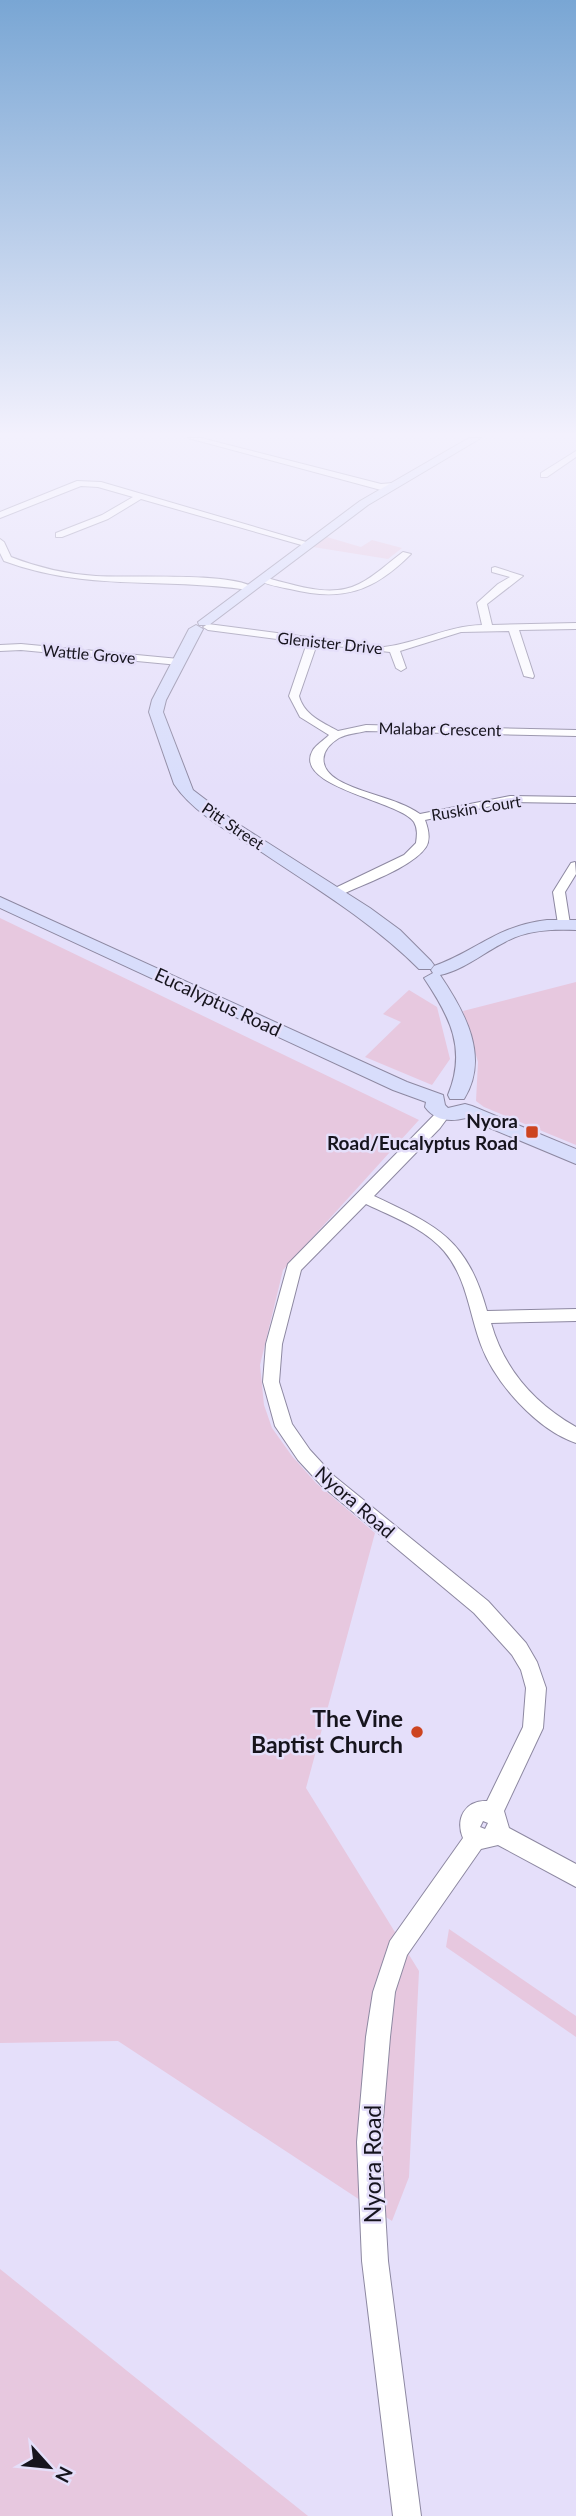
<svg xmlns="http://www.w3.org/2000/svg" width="576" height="2516" font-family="Lato,sans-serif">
<rect width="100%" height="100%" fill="#e5dffa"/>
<g fill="#e7c8df">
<path d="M327 537 361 547 372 540 402 548 388 559 313 547Z"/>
<path d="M0 918 419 1120 283 1270 260 1365 264 1405 272 1428 292 1456 316 1483 375 1533 306 1788 419 1971 409 2177 392 2221 118 2041 0 2043Z"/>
<path d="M576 982V1145L484 1107 476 1101 478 1062 463 1011Z"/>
<path d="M409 990 437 1007 450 1059 432 1085 365 1057 401 1022 383 1014Z"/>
<path d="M449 1929 576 2016V2037L446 1947Z"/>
<path d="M0 2269 308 2516H0Z"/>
</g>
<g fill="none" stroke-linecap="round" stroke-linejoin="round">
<g stroke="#8d88a1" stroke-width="2">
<g id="street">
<path d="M188 438H201L381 484 393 483 397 486 381 490Z"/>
<path d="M576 451V457L547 477H541V473Z"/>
<path d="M77 481 101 482 313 544 305 546 141 499 108 519 62 537H56V533L102 515 133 497 98 487 81 486 0 518V512Z"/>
<path d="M0 539 4 542 11 557C39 568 66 574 96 576 129 578 229 572 253 587L248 590C163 577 87 592 4 561L0 553Z"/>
<path d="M403 552 411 554C373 592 342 602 290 589 280 587 267 585 258 580L263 577C292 584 330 599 359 584 375 576 388 563 403 552Z"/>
<path d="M495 567 523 576 487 604 492 625 576 623V629L519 630 534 676 533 678 524 676 509 631 461 632 400 651 406 668 401 671 396 668 390 652 317 644 299 696C304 715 322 722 338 731L366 725 576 730V736L366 731C358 733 346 734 339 738 319 750 318 768 338 780 364 795 395 797 420 814L510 796 576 797V803L510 802 425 820C428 828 431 839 426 847 412 868 363 884 339 896H331V890L404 855 416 843C417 836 418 829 414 822 401 801 291 787 313 750 316 745 324 740 329 735L300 717 289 696 307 643 208 630 203 627 208 624 384 647C418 643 447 626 482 625L477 603 498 584 510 577 492 572V568Z"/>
<path d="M21 644 179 659 184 662 179 665 21 650 0 651V645Z"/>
<path d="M575 862 576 874 565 892 570 924 564 928 558 924 553 892 571 863Z"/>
<path d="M444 1108 451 1113 440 1128 374 1196C438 1226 467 1239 487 1311L576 1309V1321L491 1323C504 1369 534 1403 576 1427V1443C537 1430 495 1383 481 1345 469 1313 467 1278 444 1251 424 1228 393 1217 366 1204L301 1270 282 1344 279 1382 292 1424 310 1450 334 1476 488 1601 526 1643 537 1662 546 1688 543 1728 504 1811 509 1828 576 1864V1887L498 1845 481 1849 407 1955 395 1992 390 2037 381 2142 388 2261 421 2516H393L362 2261 357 2142 366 2037 373 1992 390 1941 463 1838C455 1819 465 1800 487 1801L523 1727 526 1688 521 1670 512 1655 474 1613 322 1486 298 1460 275 1426 263 1382 266 1344 288 1264 439 1110ZM483 1821 488 1823 485 1829 480 1827Z"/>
</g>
</g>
<g stroke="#8d88a1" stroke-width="2">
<g id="secondary">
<path d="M469 438H481L368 505 209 625H199L198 622 360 501Z"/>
<path d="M196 625 203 629 166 700 163 712 193 790 235 822 370 908 400 930 431 961 434 965 431 969H419C372 922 318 890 263 853 233 834 194 814 174 784L149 712 152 700 189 629Z"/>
<path d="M0 897 407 1082 443 1095 445 1105 448 1108 465 1104 472 1106 576 1149V1164L466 1118C450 1122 435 1121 425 1107L426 1102 393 1090 0 908Z"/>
<path d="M547 920H576V930C551 929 527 930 505 942 483 953 464 970 440 975 465 1012 490 1057 464 1099H450L448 1095C467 1049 450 1017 424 978L433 973 431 970 434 966C477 951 496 926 547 920Z"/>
</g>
</g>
<use href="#street" fill="#fff" fill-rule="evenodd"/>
<use href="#secondary" fill="#d8ddfb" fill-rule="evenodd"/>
</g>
<linearGradient id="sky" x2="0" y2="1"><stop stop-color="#79a6d4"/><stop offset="0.55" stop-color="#f3f1fd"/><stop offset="1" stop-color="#f3f1fd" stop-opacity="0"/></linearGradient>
<rect width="576" height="790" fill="url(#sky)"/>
<g fill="#cd4420" stroke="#e5dffa" stroke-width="2.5">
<rect x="525" y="1125" width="14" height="14" rx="3.5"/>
<circle cx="417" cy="1732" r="7"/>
</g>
<g text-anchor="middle" stroke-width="5" stroke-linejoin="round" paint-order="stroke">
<g font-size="16" fill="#16141d" stroke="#e5dffa">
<text transform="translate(330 643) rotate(6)" y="6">Glenister Drive</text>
<text transform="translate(89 654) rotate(5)" y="6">Wattle Grove</text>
<text transform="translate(440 729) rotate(1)" y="6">Malabar Crescent</text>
<text transform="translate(476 808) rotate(-9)" y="6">Ruskin Court</text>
<text transform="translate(233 826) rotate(34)" y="6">Pitt Street</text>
</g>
<g font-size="19" fill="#16141d" stroke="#e5dffa">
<text transform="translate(218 1002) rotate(25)" y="7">Eucalyptus Road</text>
<text transform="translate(355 1502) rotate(41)" y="7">Nyora Road</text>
</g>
<g font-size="19" font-weight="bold" fill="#16141d" stroke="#e5dffa" text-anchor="end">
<text x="518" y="1128">Nyora<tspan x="518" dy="22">Road/Eucalyptus Road</tspan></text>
</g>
<g font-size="23" font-weight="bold" fill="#16141d" stroke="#e5dffa" text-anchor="end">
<text x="403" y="1727">The Vine<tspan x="403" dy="26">Baptist Church</tspan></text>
</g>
<g font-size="23" fill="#16141d" stroke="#e5dffa">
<text transform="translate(373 2164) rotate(-90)" y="8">Nyora Road</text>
</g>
</g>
<g transform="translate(49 2467) rotate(117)" stroke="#e5dffa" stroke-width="5" paint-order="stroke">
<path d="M0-5L12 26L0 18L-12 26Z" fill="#16141d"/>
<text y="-10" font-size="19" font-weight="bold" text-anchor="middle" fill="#16141d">N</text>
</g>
</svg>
